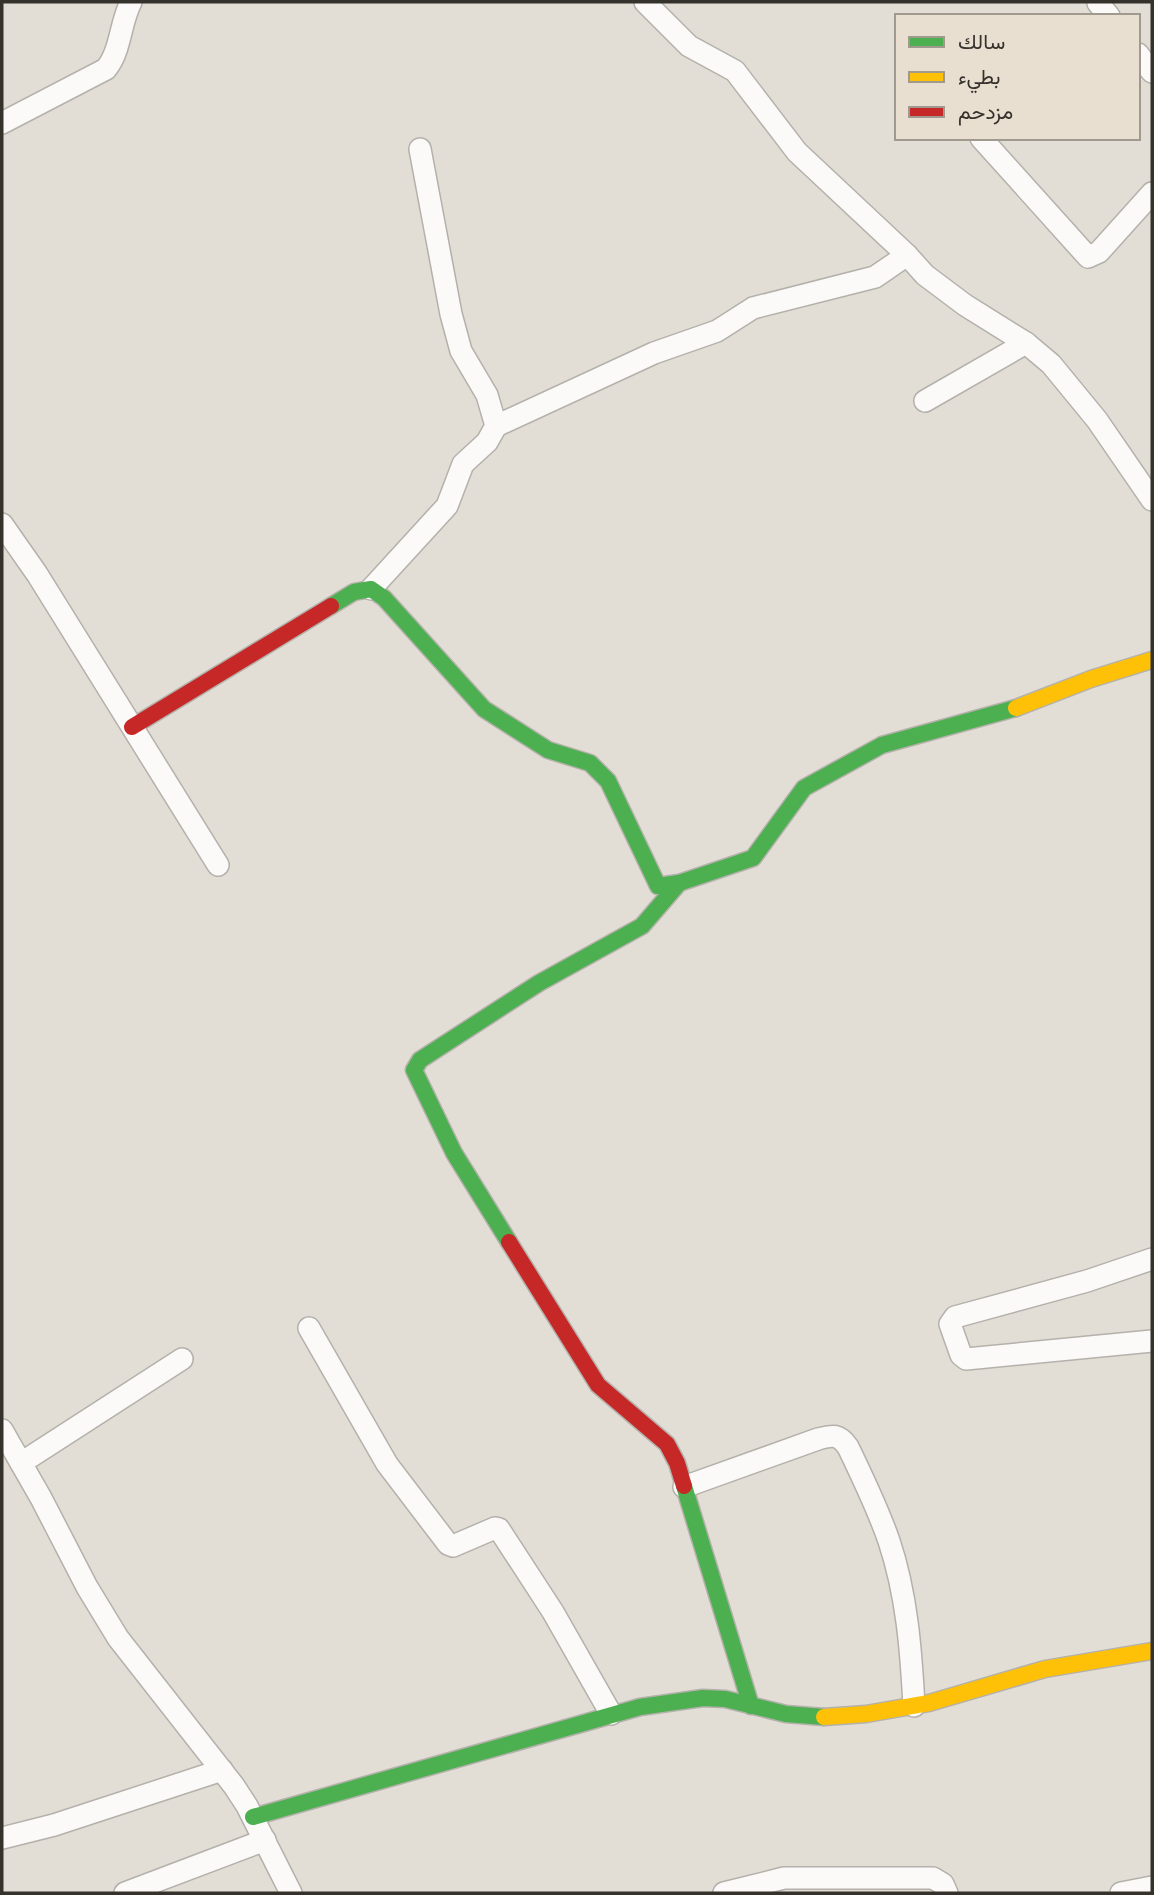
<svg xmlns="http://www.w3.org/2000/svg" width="1154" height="1895" font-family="Commissioner,Vazirmatn,sans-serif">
<rect width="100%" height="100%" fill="#e2ded6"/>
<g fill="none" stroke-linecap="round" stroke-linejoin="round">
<g stroke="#b4b1ab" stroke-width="24">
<g id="street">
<path d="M645 2 689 46 735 71 797 152 907 255 925 275 965 305 1026 343 1051 364 1097 420 1152 500"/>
<path d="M1098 3 1109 16"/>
<path d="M1138 54 1152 72"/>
<path d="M2 123 106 69C121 51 120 23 131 2"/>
<path d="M981 138 1088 257 1099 252 1152 193"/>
<path d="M925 401 1026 343"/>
<path d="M496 426 654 353 717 331 753 308 875 277 907 255"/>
<path d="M2 524 37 574 218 865"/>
<path d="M371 589 447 506 463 464 487 442 496 426 487 395 461 351 451 314 420 149"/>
<path d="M1152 1259 1087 1281 955 1317 950 1324 961 1355 966 1359 1152 1341"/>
<path d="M309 1328 387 1464 448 1544 453 1546 495 1528 499 1529 553 1612 611 1714"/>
<path d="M2 1430 41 1498 87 1587 118 1638 234 1786 247 1806 291 1893"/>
<path d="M21 1463 182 1359"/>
<path d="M684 1487 818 1439C833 1435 839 1434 848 1447 863 1478 878 1509 889 1541 907 1595 911 1650 914 1706"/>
<path d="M2 1838 54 1825 222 1770"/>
<path d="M125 1893 265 1840"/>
<path d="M724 1893 784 1878H933L943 1884 947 1893"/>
<path d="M1121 1893 1152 1887"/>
</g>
</g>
<g stroke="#b4b1ab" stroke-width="19">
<g id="fast">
<path d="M331 606 354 592 371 589 384 598 484 709 548 750 590 763 608 781 658 886 679 883 753 858 804 788 882 745 1016 708"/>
<path d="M509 1242 454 1153 414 1070 420 1060 539 983 642 926 679 883"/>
<path d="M684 1486 751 1706"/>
<path d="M253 1817 640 1707 703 1698 725 1699 786 1714 824 1717"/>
</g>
</g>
<g stroke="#b4b1ab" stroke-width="19">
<g id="slow">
<path d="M1016 708 1091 679 1152 660"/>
<path d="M824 1717 866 1714 929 1703 1045 1669 1152 1651"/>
</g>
</g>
<g stroke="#b4b1ab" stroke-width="19">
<g id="jam">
<path d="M132 727 331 606"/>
<path d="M509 1242 598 1385 667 1444 677 1463 684 1486"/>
</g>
</g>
<use href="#street" stroke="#fbfaf9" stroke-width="21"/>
<use href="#fast" stroke="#4caf50" stroke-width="16"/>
<use href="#slow" stroke="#ffc107" stroke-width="16"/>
<use href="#jam" stroke="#c62828" stroke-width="16"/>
</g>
<rect width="1154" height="1895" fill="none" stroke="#35322c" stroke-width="7"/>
<rect x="895" y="14" width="245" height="126" fill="#e8dfd0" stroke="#a09a8e" stroke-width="2"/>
<rect x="909" y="37" width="35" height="10" fill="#4caf50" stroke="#a09a8e" stroke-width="2"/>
<text x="958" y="49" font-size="21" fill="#35322c">سالك</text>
<rect x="909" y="72" width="35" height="10" fill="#ffc107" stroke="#a09a8e" stroke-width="2"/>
<text x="958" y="84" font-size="21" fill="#35322c">بطيء</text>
<rect x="909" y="107" width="35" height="10" fill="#c62828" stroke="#a09a8e" stroke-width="2"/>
<text x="958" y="119" font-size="21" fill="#35322c">مزدحم</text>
</svg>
